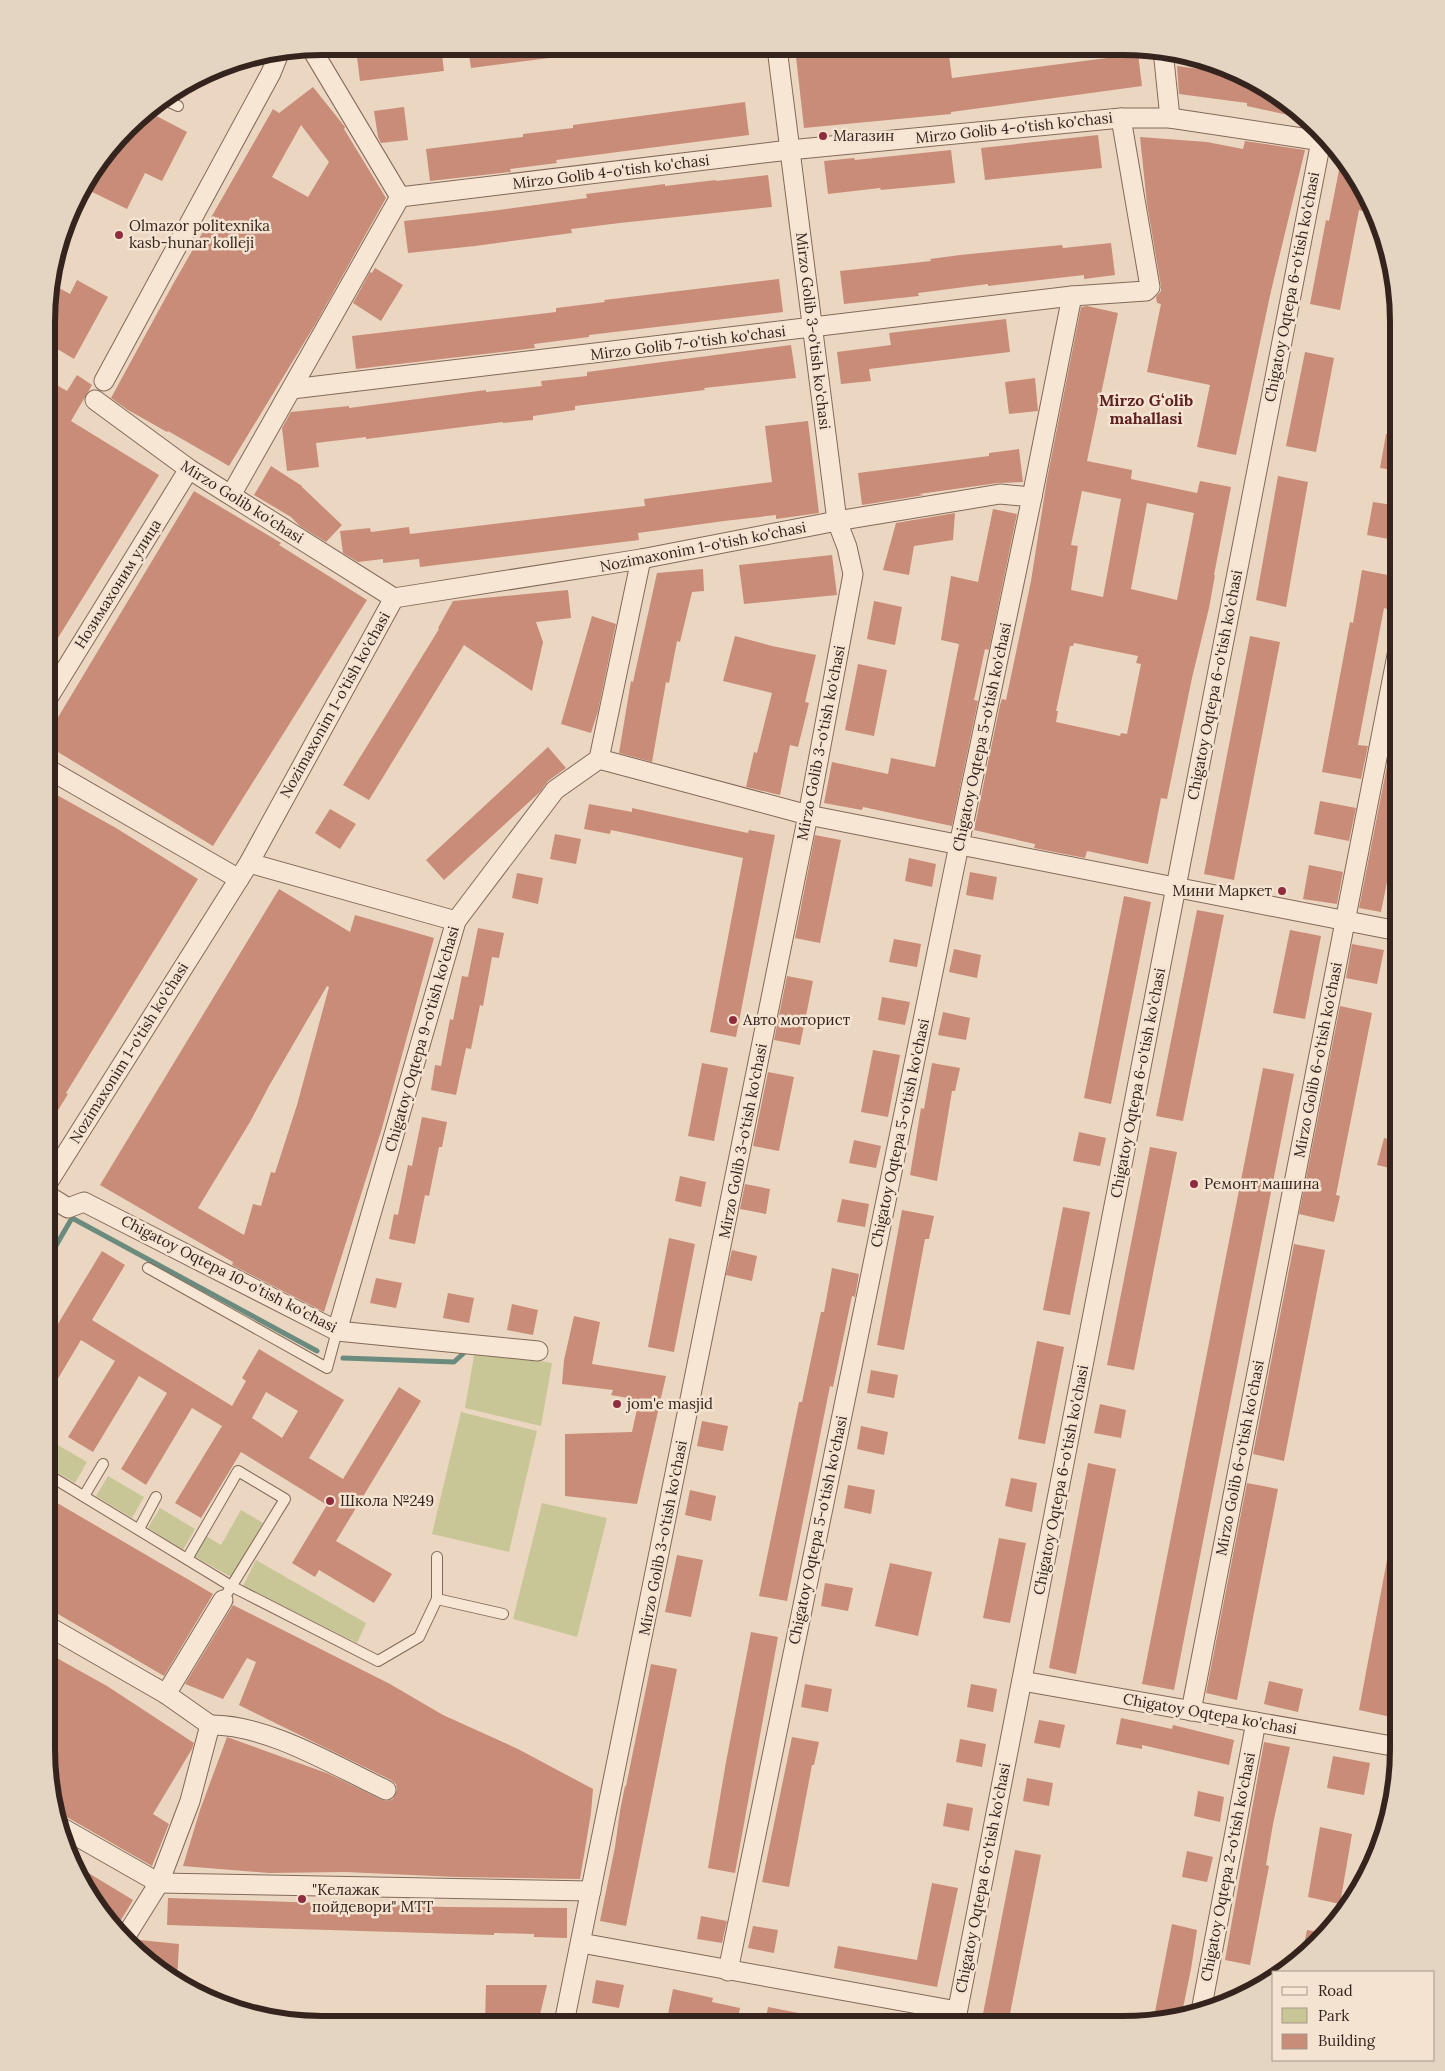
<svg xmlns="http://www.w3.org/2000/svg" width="1445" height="2071" font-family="Lora,serif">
<rect width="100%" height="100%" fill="#ebd7c1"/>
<g fill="#c8c696">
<path d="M475 1350 552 1363 541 1426 465 1408Z"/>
<path d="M461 1412 537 1431 509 1552 432 1534Z"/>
<path d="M51 1441 87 1462 75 1483 47 1466V1449Z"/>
<path d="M108 1476 144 1497 132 1518 96 1496Z"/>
<path d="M542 1503 607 1518 577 1637 513 1619Z"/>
<path d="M160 1508 195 1529 183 1550 148 1528Z"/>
<path d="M241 1510 263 1523 231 1577 194 1556 206 1536 221 1545Z"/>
<path d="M256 1560 366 1623 357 1643 243 1586Z"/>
</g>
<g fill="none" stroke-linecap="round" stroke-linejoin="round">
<g stroke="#6b8b7e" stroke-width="5">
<path d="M47 1261 72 1218 317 1351"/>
<path d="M343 1358 454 1362 466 1351"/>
</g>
</g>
<g fill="#c88c78" fill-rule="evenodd">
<path d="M376 46 441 47 444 71 360 81 356 49Z"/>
<path d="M468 47H564L565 56 471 68Z"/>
<path d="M795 48H948L952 78 1138 54 1142 86 951 112V114L804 128Z"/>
<path d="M1177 66 1222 72 1223 66 1228 67 1291 103 1306 119 1247 106V103L1179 94Z"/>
<path d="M313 87 345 127 344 129 386 198 316 323 229 466 168 431 167 432 128 410 111 398 172 286 273 109 279 113ZM301 125 329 162 308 197 272 177Z"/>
<path d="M745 102 749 135 556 160 557 163 510 169 511 172 430 181 426 149 523 137V134L573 128V125Z"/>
<path d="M404 107 408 140 381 143 378 137 374 111Z"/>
<path d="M147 111 187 132 162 181 145 173 127 209 82 187 140 114Z"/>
<path d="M1098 135 1102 168 985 180 981 148Z"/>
<path d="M1140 137 1207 142 1243 149 1245 141 1305 150 1271 291 1236 455 1197 447 1210 385 1147 372 1161 304 1157 303 1156 297 1161 291V286L1147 204Z"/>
<path d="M951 150 955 183 881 190 880 188 828 194 824 161 854 158 855 160Z"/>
<path d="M1339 170 1353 173 1366 193 1362 211 1359 210 1340 310 1310 304 1326 220 1329 221Z"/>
<path d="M768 175 772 207 620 223 571 229 572 233 475 246 408 253 404 221 491 211 587 198 586 194 665 184V186L716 180V181Z"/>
<path d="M1111 243 1115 275 1084 279V275L988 286V284L918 293 919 296 844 304 840 271 931 261 930 259 960 255 1062 245 1063 248Z"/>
<path d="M375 268 403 285 381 321 353 303 370 272 372 273Z"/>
<path d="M779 279 783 312 589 335V337L534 344 535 348 356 369 352 336 556 312V308L605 302 604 300Z"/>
<path d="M77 280 108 297 74 359 49 344V286L50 283 70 294Z"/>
<path d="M1087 306 1118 313 1087 461 1132 470 1131 479 1197 493 1200 481 1231 487 1214 575H1215L1209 608 1192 678 1167 799 1161 798 1148 864 1087 851 1085 858 1034 848 1035 844 974 830 1000 705 1002 699 1006 700 1031 581 1047 479 1081 307ZM1082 491 1121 499 1103 597 1071 590 1078 546 1071 545ZM1147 503 1194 513 1177 600 1131 589ZM1074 643 1138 656 1136 663 1141 664 1127 734 1121 733 1120 736 1056 722 1058 711H1056L1070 646H1073Z"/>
<path d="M1006 319 1010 352 869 369 871 381 841 384 837 352 891 345 889 333Z"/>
<path d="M791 345 796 378 704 388 705 390 575 406V410L533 416V420L503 423V422L366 439V437L316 443 319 467 287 471 282 428 291 412 349 406V408L486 390V392L542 386 541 381 587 376V372Z"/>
<path d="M1305 352 1334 358 1316 452 1286 446Z"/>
<path d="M77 375 92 385 71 421 159 475 48 654V380L67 391Z"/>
<path d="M1035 378 1038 411 1009 414 1005 382Z"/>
<path d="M808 421 819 513 776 519V515L724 521 638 533 639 540 420 567 419 559 383 563V559L358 562 343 553 340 531 370 528 371 532 409 527 410 534 645 506 644 499 772 482 765 426Z"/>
<path d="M1386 434 1399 437V471L1380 468Z"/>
<path d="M1019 449 1023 482 998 483 919 494 924 495 862 505 858 473 989 456V453Z"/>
<path d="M271 466 302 486V487L342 525 326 542 300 526 291 517 254 495Z"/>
<path d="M1278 476 1308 482 1286 607 1256 600Z"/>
<path d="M194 491 281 543 279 545 367 600 213 846 48 746V734Z"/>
<path d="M1373 502 1399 506V541L1367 535Z"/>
<path d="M993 509 1017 514 989 650 985 649 974 700 978 701 952 826 863 807 862 810 824 803 832 762 888 774 891 758 935 767 959 644 941 640 951 576 978 582Z"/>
<path d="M955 513 953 540 914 546 909 575 883 570 896 523Z"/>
<path d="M832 555 837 595 744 604 739 565Z"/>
<path d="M703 569 704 591 692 592 680 642 677 641 669 683 666 682 652 762 619 753 631 681 633 682 657 573Z"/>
<path d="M1362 570 1393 576 1387 609 1384 608 1358 745 1368 746 1361 779 1322 772 1350 622 1353 623Z"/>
<path d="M568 590 571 618 536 622 543 642 532 691 464 645 369 800 343 785 439 629 438 628 453 601Z"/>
<path d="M874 601 902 607 895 645 867 639Z"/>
<path d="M592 616 616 624 598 711 591 733 561 724Z"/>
<path d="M735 636 772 646 816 655 805 702 809 703 798 747 790 745 780 795 746 787 754 752 757 753 772 693 723 681Z"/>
<path d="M1250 636 1280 642 1234 880 1204 874Z"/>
<path d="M858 664 887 670 874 736 845 730Z"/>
<path d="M1398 710 1399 822 1381 912 1359 908Z"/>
<path d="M548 747 566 768 548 781 540 792 444 880 426 860Z"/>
<path d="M48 790 116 828 198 879 66 1093 68 1094 47 1128Z"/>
<path d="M1320 801 1356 808 1349 841 1314 834Z"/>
<path d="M589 804 632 812V808L748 833 749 830 775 835 736 1037 710 1032 743 858 611 830 610 834 584 829Z"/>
<path d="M330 809 356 824 340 849 315 833Z"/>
<path d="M555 834 581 839 576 864 550 859Z"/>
<path d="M815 835 841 840 820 943 795 938Z"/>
<path d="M909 858 936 864 932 887 905 881Z"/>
<path d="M1309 865 1343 872 1337 904 1303 899Z"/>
<path d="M970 872 997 877 993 900 966 895Z"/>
<path d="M517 873 543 878 538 904 512 898Z"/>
<path d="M279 889 350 932 355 915 434 938 382 1128 324 1312 232 1265 233 1262 100 1185ZM327 986 329 987 297 1105 275 1173 271 1172 261 1206 253 1204 244 1235 198 1208 250 1122 269 1086Z"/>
<path d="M1124 896 1151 902 1111 1104 1084 1098Z"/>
<path d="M1197 910 1224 915 1183 1121 1156 1116Z"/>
<path d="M478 928 504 933 499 958 492 957 483 1006 480 1005 471 1049 466 1048 456 1095 431 1090 435 1065 441 1066 450 1019 453 1020 462 976 468 977Z"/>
<path d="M1290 930 1321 936 1305 1019 1273 1013Z"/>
<path d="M894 939 921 944 917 967 889 962Z"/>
<path d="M1352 944 1384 950 1377 984 1346 978Z"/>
<path d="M954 949 981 955 977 978 949 972Z"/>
<path d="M787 976 813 981 800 1045 774 1040Z"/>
<path d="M882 997 910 1002 905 1025 878 1020Z"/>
<path d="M1340 1006 1372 1013 1336 1195 1340 1196 1334 1222 1299 1214Z"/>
<path d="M943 1012 970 1018 966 1040 938 1035Z"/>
<path d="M873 1050 900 1055 888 1117 861 1112Z"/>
<path d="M702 1063 728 1068 714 1141 688 1136Z"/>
<path d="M932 1063 960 1068 955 1091H952L937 1181 910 1175 921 1108 924 1109Z"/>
<path d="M1263 1068 1294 1074 1174 1690 1142 1684Z"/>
<path d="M768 1072 794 1077 779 1151 753 1146Z"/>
<path d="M422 1117 447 1122 442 1147H439L429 1196 425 1195 415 1244 389 1239 394 1214 398 1215 408 1165 412 1166Z"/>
<path d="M1079 1132 1106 1138 1100 1166 1073 1161Z"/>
<path d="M1384 1138 1398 1142V1170L1377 1165Z"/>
<path d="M854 1140 881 1146 876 1168 849 1163Z"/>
<path d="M1150 1147 1177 1152 1134 1370 1107 1365Z"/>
<path d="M680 1176 706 1182 701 1207 675 1201Z"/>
<path d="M745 1184 770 1189 766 1214 740 1209Z"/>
<path d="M842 1199 869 1204 865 1227 837 1222Z"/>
<path d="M1063 1207 1090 1212 1070 1315 1043 1310Z"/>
<path d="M902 1210 934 1216 929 1239H925L904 1350 877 1345Z"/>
<path d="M669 1238 695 1244 674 1352 648 1347Z"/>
<path d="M1294 1244 1325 1250 1284 1461 1253 1454Z"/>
<path d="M732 1250 757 1256 752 1281 726 1275Z"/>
<path d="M102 1251 125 1265 92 1320 232 1406 246 1381 242 1378 259 1349 344 1400 309 1458 343 1479 399 1387 421 1401 336 1541 392 1574 374 1603 319 1570 315 1577 292 1563 327 1505 241 1452 201 1518 175 1503 222 1426 192 1408 146 1485 121 1469 167 1393 139 1376 93 1452 68 1437 115 1361 81 1340 47 1397V1342ZM266 1392 298 1411 282 1438 252 1418Z"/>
<path d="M832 1268 859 1274 855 1297 852 1296 833 1387 830 1386 787 1601 759 1596 799 1402H802L821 1312H824Z"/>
<path d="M376 1278 402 1283 396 1308 370 1303Z"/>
<path d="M448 1293 474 1298 469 1323 443 1318Z"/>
<path d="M512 1304 538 1310 533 1335 507 1330Z"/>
<path d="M574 1316 600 1322 592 1364 666 1376 637 1504 565 1496V1434L632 1432 639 1400 611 1395 613 1390 562 1384 564 1360Z"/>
<path d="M1037 1341 1064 1347 1045 1444 1018 1439Z"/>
<path d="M871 1370 898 1375 894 1398 867 1393Z"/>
<path d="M1100 1404 1126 1410 1121 1438 1094 1433Z"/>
<path d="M702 1421 728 1426 723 1451 697 1446Z"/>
<path d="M861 1426 888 1432 884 1455 857 1449Z"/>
<path d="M1088 1463 1116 1469 1076 1674 1049 1668Z"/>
<path d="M1011 1478 1037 1483 1032 1512 1005 1506Z"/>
<path d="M1247 1483 1278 1489 1237 1700 1206 1693Z"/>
<path d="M848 1485 875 1490 871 1514 844 1508Z"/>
<path d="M690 1490 716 1496 711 1521 685 1515Z"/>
<path d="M47 1497 213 1594 164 1676 46 1607Z"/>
<path d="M1392 1533H1398V1682L1391 1717 1359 1710Z"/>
<path d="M999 1538 1026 1543 1010 1623 983 1618Z"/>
<path d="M677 1555 703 1560 691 1617 665 1612Z"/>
<path d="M890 1563 932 1572 918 1636 875 1626Z"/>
<path d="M825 1583 853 1588 848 1611 821 1606Z"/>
<path d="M233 1605 390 1684 443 1715 518 1749 593 1789 591 1813 580 1879 456 1877 345 1872 269 1873 183 1866 200 1810 227 1737 329 1774 382 1800 387 1801 393 1799 397 1790 396 1784 391 1780 239 1705 256 1662 247 1658 223 1699 185 1684Z"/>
<path d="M751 1632 778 1637 735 1873 708 1868 726 1762Z"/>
<path d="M46 1652 107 1686 194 1743 192 1749 153 1814 169 1824 152 1866 65 1816H56L52 1803 46 1749Z"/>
<path d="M651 1664 677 1669 626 1926 600 1921 615 1847 620 1811 625 1786H626Z"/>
<path d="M1269 1681 1303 1689 1298 1712 1264 1704Z"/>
<path d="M805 1684 832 1689 828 1712 801 1707Z"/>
<path d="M971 1684 997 1689 993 1712 967 1707Z"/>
<path d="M1121 1718 1172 1729 1173 1725 1234 1740 1229 1765 1142 1745V1749L1116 1744Z"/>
<path d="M1039 1720 1065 1725 1060 1748 1034 1743Z"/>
<path d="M792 1737 819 1742 814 1765H812L789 1887 762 1882Z"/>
<path d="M960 1739 986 1744 982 1767 956 1762Z"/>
<path d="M1264 1742 1290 1747 1273 1824 1266 1865 1269 1866 1250 1965 1225 1960Z"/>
<path d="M1333 1756 1370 1763 1364 1795 1327 1788Z"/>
<path d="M1027 1778 1053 1783 1049 1806 1023 1801Z"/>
<path d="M1198 1791 1224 1797 1220 1822 1194 1816Z"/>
<path d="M947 1803 973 1808 969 1831 943 1826Z"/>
<path d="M1320 1827 1352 1834 1340 1904 1308 1897Z"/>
<path d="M1015 1850 1041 1855 1008 2024H981Z"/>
<path d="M1187 1851 1213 1857 1207 1882 1182 1877Z"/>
<path d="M72 1863 133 1900 118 1925 106 1918 75 1871Z"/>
<path d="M932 1883 958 1888 937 1987 834 1968 838 1946 917 1960Z"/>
<path d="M168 1898 447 1907 567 1908V1938L534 1937V1934L494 1933V1935L167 1925Z"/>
<path d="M701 1916 727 1921 722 1943 697 1939Z"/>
<path d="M1172 1924 1197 1930 1191 1969 1181 2018 1153 2022Z"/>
<path d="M753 1926 778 1930 774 1953 748 1948Z"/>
<path d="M1307 1930 1325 1933 1301 1959Z"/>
<path d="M140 1940 179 1944 177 1981 154 1968 135 1950Z"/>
<path d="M596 1980 624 1985 619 2008 592 2003Z"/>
<path d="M486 1985H547L538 2023H485Z"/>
<path d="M673 1989 713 1998 712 2002 740 2008 737 2024H720L668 2014Z"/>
<path d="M768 2007 819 2017 818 2024H765Z"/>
</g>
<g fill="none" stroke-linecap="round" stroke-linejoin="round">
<g stroke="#836959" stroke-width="12">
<g id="service">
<path d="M165 100 178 106"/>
<path d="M148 1268 327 1368 337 1331"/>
<path d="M47 1474 231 1586 378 1661 419 1637 437 1599 503 1614"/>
<path d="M84 1496 103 1464"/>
<path d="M139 1529 156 1497"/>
<path d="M187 1559 238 1471 285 1499 223 1600"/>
<path d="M437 1599V1557"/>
</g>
</g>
<g stroke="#836959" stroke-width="21">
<g id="minor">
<path d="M311 48 400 197"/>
<path d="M1163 50 1170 118"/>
<path d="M400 197 789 150 1121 118H1170L1329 142"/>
<path d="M104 381 271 73 279 53"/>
<path d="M292 389 1072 296 1146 291 1150 287 1121 118"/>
<path d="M95 400 189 469 394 598"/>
<path d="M231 495 400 197"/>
<path d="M394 598 641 559 837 521 1000 494 1032 497"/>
<path d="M48 698 189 469"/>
<path d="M599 759 808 815 1398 931"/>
<path d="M48 769 239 879"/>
<path d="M249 863 456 921"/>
<path d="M47 1184 249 863 394 598"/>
<path d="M47 1195 68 1208 84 1202 337 1331 538 1351"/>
<path d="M337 1331 456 921 555 790 599 759 641 559"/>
<path d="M46 1625 166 1694 210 1725"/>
<path d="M1022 1681 1398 1747"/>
<path d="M166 1694 223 1600"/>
<path d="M1191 1711 1399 645"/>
<path d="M210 1725C267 1724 335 1766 386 1790"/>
<path d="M59 1826 159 1883 591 1891"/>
<path d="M124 1939 159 1883 190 1801 210 1725"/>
<path d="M581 1943 957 2011"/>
<path d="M728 1971 959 845 1032 497 1072 296"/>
<path d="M1201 2011 1256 1722"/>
<path d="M564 2023 808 815 853 574 847 547 837 521 777 48"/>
<path d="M955 2024 1321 141"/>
</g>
</g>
<use href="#service" stroke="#f7e6d3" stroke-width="10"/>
<use href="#minor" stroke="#f7e6d3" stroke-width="19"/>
</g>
<g fill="#8f2d3e" stroke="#f3e3d0" stroke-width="2">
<circle cx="823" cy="136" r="5"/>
<circle cx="119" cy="235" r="5"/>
<circle cx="1282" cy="891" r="5"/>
<circle cx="733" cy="1020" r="5"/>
<circle cx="1194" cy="1184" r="5"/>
<circle cx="617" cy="1404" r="5"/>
<circle cx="330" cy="1501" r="5"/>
<circle cx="302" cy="1899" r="5"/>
</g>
<g text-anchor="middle" stroke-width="5" stroke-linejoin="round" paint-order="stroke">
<g font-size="15" fill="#34241d" stroke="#f3e3d0">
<text transform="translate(1014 128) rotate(-6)" y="5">Mirzo Golib 4-o'tish ko'chasi</text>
<text transform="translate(611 172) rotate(-7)" y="5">Mirzo Golib 4-o'tish ko'chasi</text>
<text transform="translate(1292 287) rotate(-79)" y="5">Chigatoy Oqtepa 6-o'tish ko'chasi</text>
<text transform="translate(813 331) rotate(83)" y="5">Mirzo Golib 3-o'tish ko'chasi</text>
<text transform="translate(688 343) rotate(-7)" y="5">Mirzo Golib 7-o'tish ko'chasi</text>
<text transform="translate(242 502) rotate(32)" y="5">Mirzo Golib ko'chasi</text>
<text transform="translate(703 547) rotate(-11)" y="5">Nozimaxonim 1-o'tish ko'chasi</text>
<text transform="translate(118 584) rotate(-58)" y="5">Нозимахоним улица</text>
<text transform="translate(1215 685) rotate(-79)" y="5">Chigatoy Oqtepa 6-o'tish ko'chasi</text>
<text transform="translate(335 705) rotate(-61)" y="5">Nozimaxonim 1-o'tish ko'chasi</text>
<text transform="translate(982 737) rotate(-78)" y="5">Chigatoy Oqtepa 5-o'tish ko'chasi</text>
<text transform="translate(821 743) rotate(-79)" y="5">Mirzo Golib 3-o'tish ko'chasi</text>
<text transform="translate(422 1039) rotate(-74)" y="5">Chigatoy Oqtepa 9-o'tish ko'chasi</text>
<text transform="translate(129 1053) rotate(-58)" y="5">Nozimaxonim 1-o'tish ko'chasi</text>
<text transform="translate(1318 1060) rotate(-79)" y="5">Mirzo Golib 6-o'tish ko'chasi</text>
<text transform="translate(1138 1083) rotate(-79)" y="5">Chigatoy Oqtepa 6-o'tish ko'chasi</text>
<text transform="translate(900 1133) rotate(-78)" y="5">Chigatoy Oqtepa 5-o'tish ko'chasi</text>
<text transform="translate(743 1141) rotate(-79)" y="5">Mirzo Golib 3-o'tish ko'chasi</text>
<text transform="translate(229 1274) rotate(27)" y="5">Chigatoy Oqtepa 10-o'tish ko'chasi</text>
<text transform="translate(1240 1458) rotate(-79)" y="5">Mirzo Golib 6-o'tish ko'chasi</text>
<text transform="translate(1061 1480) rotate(-79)" y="5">Chigatoy Oqtepa 6-o'tish ko'chasi</text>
<text transform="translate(818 1530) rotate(-78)" y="5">Chigatoy Oqtepa 5-o'tish ko'chasi</text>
<text transform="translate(663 1538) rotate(-79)" y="5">Mirzo Golib 3-o'tish ko'chasi</text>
<text transform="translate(1210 1714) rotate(10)" y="5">Chigatoy Oqtepa ko'chasi</text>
<text transform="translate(1228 1867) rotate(-79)" y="5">Chigatoy Oqtepa 2-o'tish ko'chasi</text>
<text transform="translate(983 1878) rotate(-79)" y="5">Chigatoy Oqtepa 6-o'tish ko'chasi</text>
</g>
<g font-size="15" fill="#34241d" stroke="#f3e3d0" text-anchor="start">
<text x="833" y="141">Магазин</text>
<text x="129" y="231">Оlmazor politexnika<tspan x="129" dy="17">kasb-hunar kolleji</tspan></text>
<text x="1272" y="896" text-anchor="end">Мини Маркет</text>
<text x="743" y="1025">Авто моторист</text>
<text x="1204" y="1189">Ремонт машина</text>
<text x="627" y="1409">jom'e masjid</text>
<text x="340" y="1506">Школа №249</text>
<text x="312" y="1895">"Келажак<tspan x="312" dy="17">пойдевори" МТТ</tspan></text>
</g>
<g font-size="16" font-weight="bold" fill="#5e211f" stroke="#f3e3d0">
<text x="1146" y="406">Mirzo Gʻolib<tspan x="1146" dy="18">mahallasi</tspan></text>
</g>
</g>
<path d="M0 0H1445V2071H0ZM322 55H1123A267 267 0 0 1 1390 322V1749A267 267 0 0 1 1123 2016H322A267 267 0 0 1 55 1749V322A267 267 0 0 1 322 55Z" fill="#e4d4c2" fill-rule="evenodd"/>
<path fill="none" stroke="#34241d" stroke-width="6" d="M322 55H1123A267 267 0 0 1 1390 322V1749A267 267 0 0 1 1123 2016H322A267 267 0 0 1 55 1749V322A267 267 0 0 1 322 55Z"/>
<rect x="1272" y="1971" width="162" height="90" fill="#f3e3d0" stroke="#a79788"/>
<rect x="1282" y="1987" width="25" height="8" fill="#f7e6d3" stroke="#a79788"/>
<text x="1318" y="1996" font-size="15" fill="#34241d">Road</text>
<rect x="1282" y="2008" width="25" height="15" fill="#c8c696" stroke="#a79788"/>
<text x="1318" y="2021" font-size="15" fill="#34241d">Park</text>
<rect x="1282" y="2034" width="25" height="15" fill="#c88c78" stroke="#a79788"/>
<text x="1318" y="2046" font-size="15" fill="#34241d">Building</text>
</svg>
